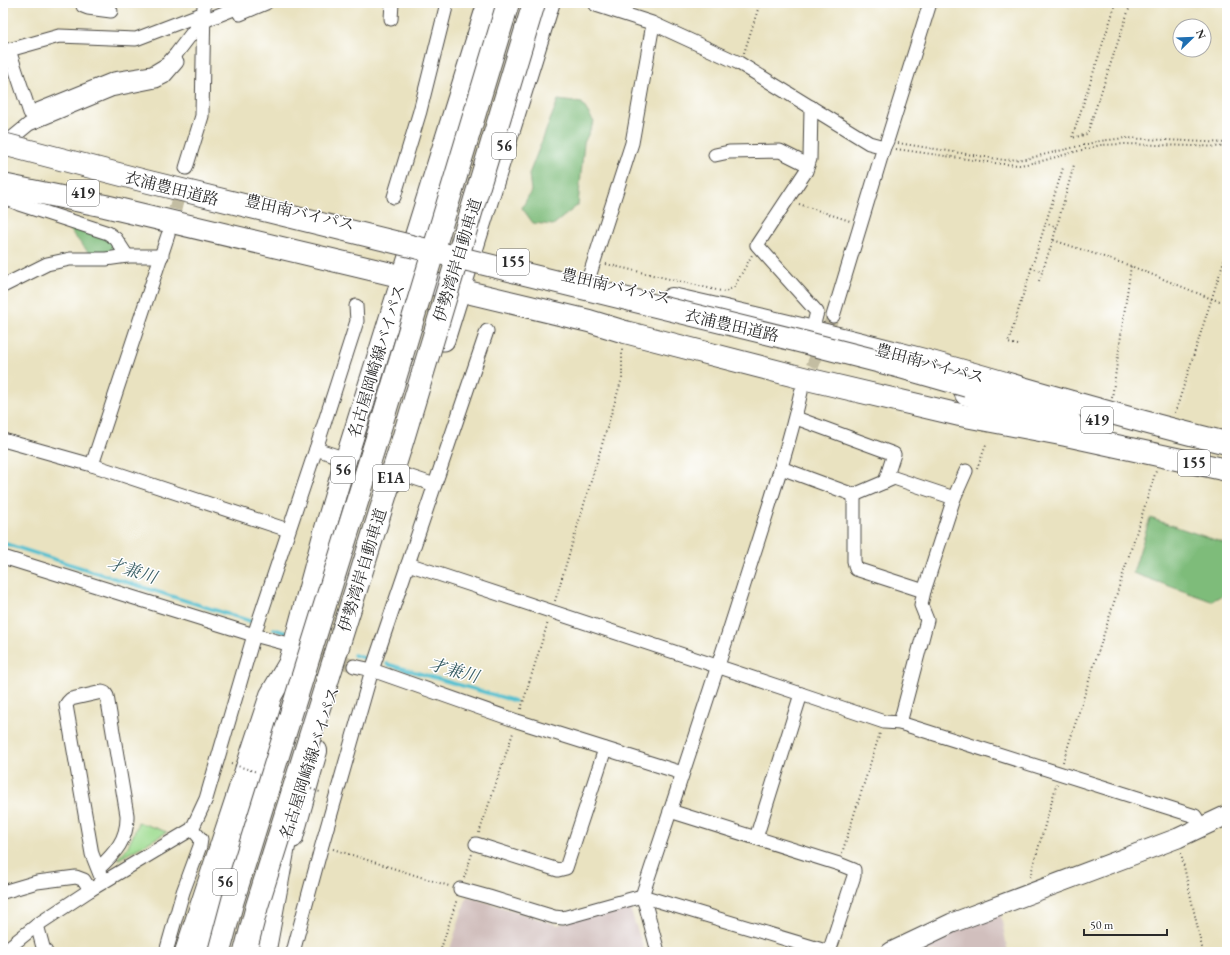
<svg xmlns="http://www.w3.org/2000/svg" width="1230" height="955" font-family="'EB Garamond','Noto Serif JP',serif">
<rect width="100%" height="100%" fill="#fff"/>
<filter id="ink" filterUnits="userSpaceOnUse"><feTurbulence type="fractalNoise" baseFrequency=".025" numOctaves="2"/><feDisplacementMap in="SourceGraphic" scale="8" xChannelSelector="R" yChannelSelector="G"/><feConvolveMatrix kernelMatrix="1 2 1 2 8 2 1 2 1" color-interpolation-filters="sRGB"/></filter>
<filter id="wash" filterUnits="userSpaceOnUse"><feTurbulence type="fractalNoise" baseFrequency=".012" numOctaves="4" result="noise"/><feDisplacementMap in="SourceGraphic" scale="16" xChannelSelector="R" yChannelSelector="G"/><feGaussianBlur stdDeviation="0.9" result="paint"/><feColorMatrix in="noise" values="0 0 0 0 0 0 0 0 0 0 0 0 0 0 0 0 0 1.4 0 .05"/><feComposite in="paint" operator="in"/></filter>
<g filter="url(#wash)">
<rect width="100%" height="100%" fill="#e9e2c0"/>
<g fill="#d1bfbd">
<path d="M467 896 558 925 627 900 645 952H449Z"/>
<path d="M1000 911 1008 952H905Z"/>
</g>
<path fill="#9edc90" stroke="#64845e" d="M138 822 167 832 119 859H118C119 856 121 854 124 852 130 844 135 832 138 822Z"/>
<g fill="#7ebc7a" stroke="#547452">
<path d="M558 100 582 103 594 122 584 143 578 205 553 225 533 223 522 208 531 191 529 174Z"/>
<path d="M65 225 105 235 119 250 116 254H90Z"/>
<path d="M1150 518 1227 544V593L1211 601 1133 573Z"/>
</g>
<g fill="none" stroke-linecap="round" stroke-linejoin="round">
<g stroke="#55c0d0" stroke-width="3.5">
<path d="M3 543 253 622"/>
<path d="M274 629 290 634"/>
<path d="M354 655 364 658"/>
<path d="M387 664 515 701"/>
</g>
</g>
</g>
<g filter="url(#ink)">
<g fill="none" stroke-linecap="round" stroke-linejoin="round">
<g stroke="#c3bda2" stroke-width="13" stroke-dasharray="13 6" stroke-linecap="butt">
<path d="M170 228 186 168"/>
<path d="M805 384 833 316"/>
<path d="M304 649 354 666"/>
</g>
<g stroke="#484641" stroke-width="15">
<g id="street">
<path d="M83 3V6L88 8 111 11"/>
<path d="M596 5 652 23 739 63 869 143 884 147"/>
<path d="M240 14 266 3"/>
<path d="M391 19 392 3"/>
<path d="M9 50 59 36 136 39 204 13"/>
<path d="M3 52 9 50 30 113 114 79 152 73 167 64 176 54 199 24 211 18 249 3"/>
<path d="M811 107 810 159 806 171 757 245 817 312 812 331"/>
<path d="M12 138 29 124 111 90 156 81 164 77 177 62"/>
<path d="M715 155 729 152 780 151 808 165"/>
<path d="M186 168 202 116 204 3"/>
<path d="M3 197 19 204 108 233 116 239 127 256"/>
<path d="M394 197 420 111 447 3"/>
<path d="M588 280 632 143 653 24"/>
<path d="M3 286 47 264 70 259H106L127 256H162"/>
<path d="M833 316 884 147 887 141 930 3"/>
<path d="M796 418 894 454 885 482"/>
<path d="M3 440 92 465 288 530"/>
<path d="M316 449 346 459"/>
<path d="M92 465 168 235"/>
<path d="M781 468 854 495 894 478 954 498"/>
<path d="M402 474 435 485"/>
<path d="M854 495V561L856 569 924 591"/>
<path d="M3 557 254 635 284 643"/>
<path d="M408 564 801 694 884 722 900 723 1195 816 1202 827"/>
<path d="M354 666 372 670 517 721 682 773"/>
<path d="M900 723 927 620 921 605 924 591 954 498 966 471"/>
<path d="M670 811 839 864 854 870V876L829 952"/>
<path d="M756 838 801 694"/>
<path d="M476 844 558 870 566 868 605 749"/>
<path d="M98 869C115 853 128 839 127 815L107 696 105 693 102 692 71 699 68 702 66 705 92 854 103 882"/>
<path d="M460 889 489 897 554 917 563 918 642 896 829 952"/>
<path d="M3 892 37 882 76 877 84 880 90 890"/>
<path d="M37 925 43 947 46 952"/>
<path d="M3 952 37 925 90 890 192 829 206 799 254 635 316 449 357 321 356 306"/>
<path d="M166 952 183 892 200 846 201 839 192 829"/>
<path d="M293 952 322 845 372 670 487 331"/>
<path d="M658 952 646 907 642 896C678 788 714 680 748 572 767 512 787 453 801 392"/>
</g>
</g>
<g stroke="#484641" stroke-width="21">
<path id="secondary" d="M891 952 952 923 1178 838 1227 815"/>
</g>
<g stroke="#484641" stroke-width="23">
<g id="primary">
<path d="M444 340 549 3"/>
<path d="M284 682 325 530 346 459 488 3"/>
<path d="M206 952 245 812 275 716"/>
<path d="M265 952 286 838"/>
</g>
</g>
<g stroke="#484641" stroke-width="24">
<g id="highway">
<path d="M3 185 105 206 589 321 625 332 807 379 960 415 1066 435 1227 470"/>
<path d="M672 299C757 318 841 338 924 360 1025 388 1125 419 1227 443"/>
<path d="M966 394 1071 423"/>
<path d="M292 837 316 751"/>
<path d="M186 952 271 695 288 666"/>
</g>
</g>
<g stroke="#484641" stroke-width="2" stroke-dasharray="1 3" stroke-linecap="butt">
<path d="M1116 3 1072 138 1087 134 1130 6 1129 3"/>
<path d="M744 53 760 3"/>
<path d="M898 143 1004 160 1026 159 1100 141 1125 138 1227 143"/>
<path d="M896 149 1002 164 1020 165 1038 162 1100 145 1125 144 1227 147"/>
<path d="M799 204 850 221"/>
<path d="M1045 223 1057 227"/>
<path d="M1053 240 1074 165"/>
<path d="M606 264 725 292 734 287 752 255"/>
<path d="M1031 268 1042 271"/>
<path d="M1039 281 1053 240 1131 266 1212 299 1227 303"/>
<path d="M1018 345 1008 343 1063 168"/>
<path d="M1112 398 1131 266"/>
<path d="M1175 413 1227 251"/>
<path d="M977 469 986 445"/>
<path d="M555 601 622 378V347"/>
<path d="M521 709 548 622"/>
<path d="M1063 762 1156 471"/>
<path d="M479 833 513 733"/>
<path d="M333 849 449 886"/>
<path d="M842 853 880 733"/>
<path d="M1181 853 1203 952"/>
<path d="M1030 877 1057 783"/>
<path d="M464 878 472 854"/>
<path d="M440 952 457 899"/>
</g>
<use href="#street" stroke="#fff" stroke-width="13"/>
<use href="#secondary" stroke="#fff" stroke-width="19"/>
<use href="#primary" stroke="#fff" stroke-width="21"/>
<use href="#highway" stroke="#fff" stroke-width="22"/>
<g stroke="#484641" stroke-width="24" stroke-linecap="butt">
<g id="highway-bridge">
<path d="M3 144 145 181 795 340 893 365 967 386"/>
<path d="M219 952 233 900 381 425 508 3"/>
<path d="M245 952 257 906 403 439 534 3"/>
</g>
</g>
<g stroke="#484641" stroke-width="2" stroke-dasharray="1 3" stroke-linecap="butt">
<path d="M231 764 257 772"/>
<path d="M311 789 320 792"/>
</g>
<use href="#highway-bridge" stroke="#fff" stroke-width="22"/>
</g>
</g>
<g text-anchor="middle" stroke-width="3" stroke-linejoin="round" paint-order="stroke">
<g fill="#fff" stroke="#6b6b6b" stroke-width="1">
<rect x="492" y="133" width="24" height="26" rx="3"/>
<rect x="67" y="180" width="32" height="26" rx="3"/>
<rect x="497" y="249" width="32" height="26" rx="3"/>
<rect x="1081" y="407" width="32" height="26" rx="3"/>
<rect x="1178" y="450" width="32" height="26" rx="3"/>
<rect x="331" y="457" width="24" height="26" rx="3"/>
<rect x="373" y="465" width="36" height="26" rx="3"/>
<rect x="213" y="869" width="24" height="26" rx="3"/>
</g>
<g font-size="15" font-weight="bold" fill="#2b2b2b">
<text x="504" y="151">56</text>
<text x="83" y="198">419</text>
<text x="513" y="267">155</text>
<text x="1097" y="425">419</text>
<text x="1194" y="468">155</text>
<text x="343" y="475">56</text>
<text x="391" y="483">E1A</text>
<text x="225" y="887">56</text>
</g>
<g font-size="16" fill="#2b2b2b" stroke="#fff">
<text transform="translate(172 188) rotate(14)" y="6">衣浦豊田道路</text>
<text transform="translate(300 212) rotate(13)" y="6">豊田南バイパス</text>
<text transform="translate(457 260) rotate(-73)" y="6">伊勢湾岸自動車道</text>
<text transform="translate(616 286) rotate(13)" y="6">豊田南バイパス</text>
<text transform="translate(732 325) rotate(13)" y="6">衣浦豊田道路</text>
<text transform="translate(376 361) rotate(-73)" y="6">名古屋岡崎線バイパス</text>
<text transform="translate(930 363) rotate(15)" y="6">豊田南バイパス</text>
<text transform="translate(362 570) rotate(-73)" y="6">伊勢湾岸自動車道</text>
<text transform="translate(309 763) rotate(-72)" y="6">名古屋岡崎線バイパス</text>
</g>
<g font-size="17" font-style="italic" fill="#3a5f65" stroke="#fff">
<text transform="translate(132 570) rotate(18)" y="6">才兼川</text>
<text transform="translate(454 670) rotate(16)" y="6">才兼川</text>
</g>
</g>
<rect width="1230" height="955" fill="none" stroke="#fff" stroke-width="16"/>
<g transform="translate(1192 38) rotate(67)"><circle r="19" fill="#ffffff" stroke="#aaaaaa"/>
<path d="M0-3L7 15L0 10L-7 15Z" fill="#1f6fb2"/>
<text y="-6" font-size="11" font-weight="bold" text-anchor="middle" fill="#2b2b2b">N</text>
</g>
<path d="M1084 929v6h83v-6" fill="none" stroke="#2b2b2b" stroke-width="2"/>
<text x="1090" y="929" font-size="12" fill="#2b2b2b" stroke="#ffffff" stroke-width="3" paint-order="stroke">50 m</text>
</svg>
